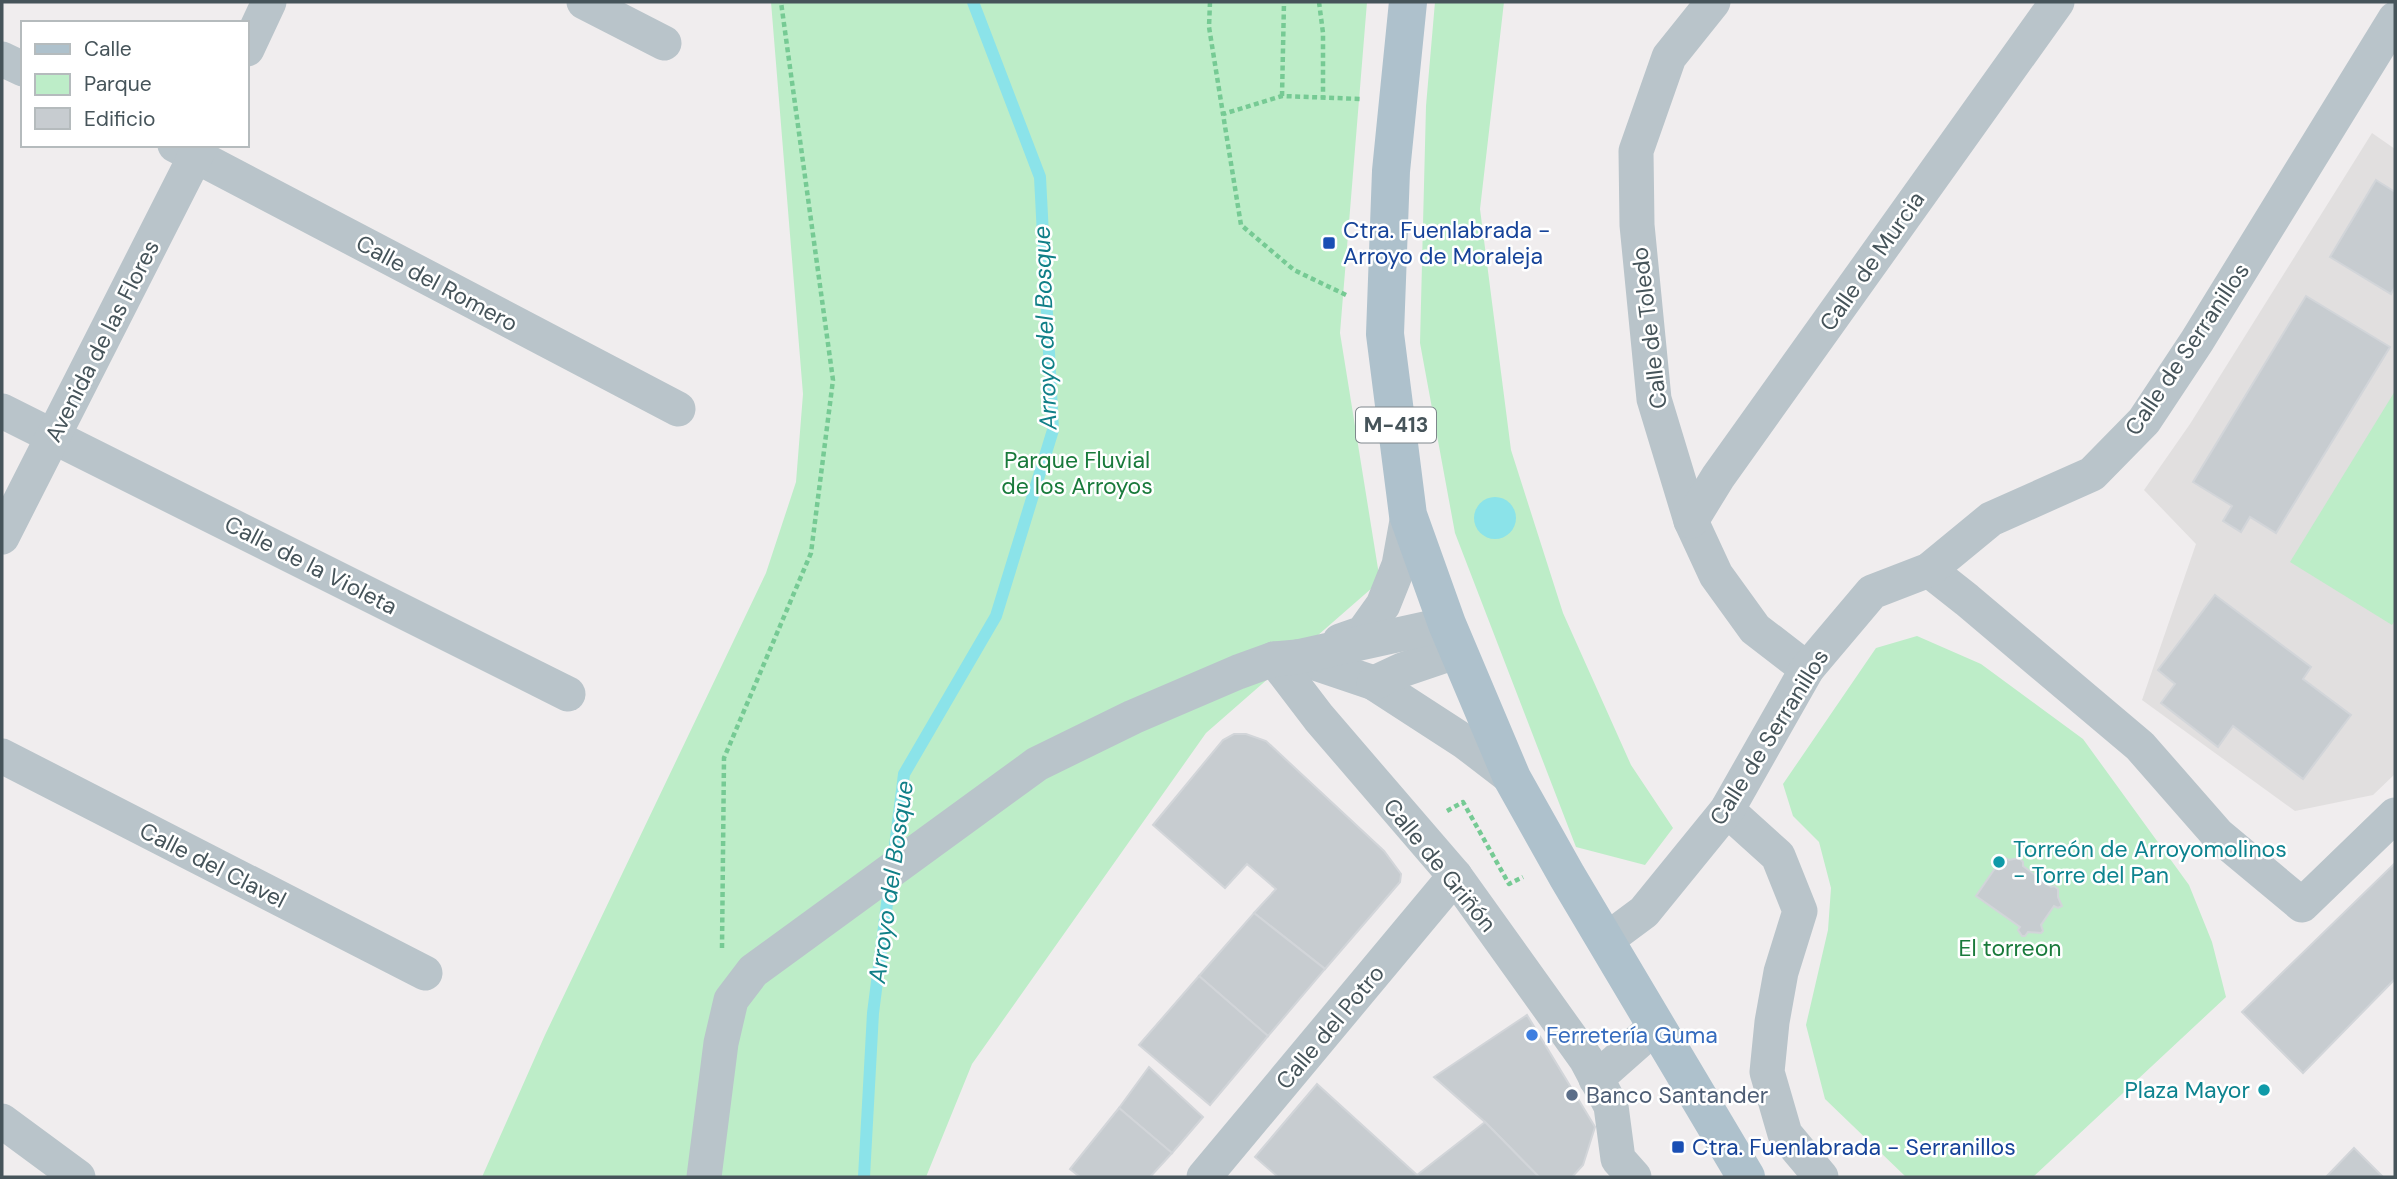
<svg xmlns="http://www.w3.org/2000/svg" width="2397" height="1179" font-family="'DM Sans',sans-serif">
<rect width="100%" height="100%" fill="#f0edee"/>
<path fill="#e1dfdf" d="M2372 133 2395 149V774L2373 795 2295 811 2142 700 2196 544 2144 490 2190 424Z"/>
<g fill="#bdedc8">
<path d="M771 2H1367L1340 333 1380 581 1206 733 972 1064 926 1177H482L545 1035 766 573 796 482 803 394Z"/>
<path d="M1435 2H1504L1480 209 1511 450 1563 613 1631 765 1673 828 1645 865 1576 847 1455 533 1420 343 1426 106Z"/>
<path d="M2395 391V620L2392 625 2290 562Z"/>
<path d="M1917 636 1981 664 2083 739 2189 885 2212 942 2226 997 2033 1177H1906L1825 1099 1806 1025 1828 930 1831 888 1819 842 1793 816 1783 784 1876 648Z"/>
</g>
<circle fill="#8be3e9" cx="1495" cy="518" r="21"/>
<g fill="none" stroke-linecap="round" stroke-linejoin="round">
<g stroke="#8be3e9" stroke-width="12">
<path d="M893 862 904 774 996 616 1053 430 1040 177 973 2"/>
<path d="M864 1177 873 1013 890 880"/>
</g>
</g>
<g fill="#c7ccd0" stroke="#d2d5d9" stroke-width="2">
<path d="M2376 180 2395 192V287L2391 294 2330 257Z"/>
<path d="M2306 296 2390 347 2276 533 2250 517 2241 532 2223 521 2232 506 2193 482Z"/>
<path d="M2215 595 2311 667 2303 679 2351 715 2303 779 2233 726 2218 747 2161 703 2175 684 2158 670Z"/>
<path d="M1234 734H1246L1266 741 1384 851 1401 874 1400 882 1325 969 1254 913 1276 889 1247 864 1225 888 1153 825 1223 740Z"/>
<path d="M1999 857H2004L2009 860 2019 858 2023 862V866L2051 887 2054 886 2058 889V897L2062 906 2058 908 2054 906 2041 925 2043 931 2041 933 2028 932 2025 936H2022L2018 930 2020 927 1976 896 1998 864Z"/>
<path d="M2395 863V979L2303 1073 2242 1012Z"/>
<path d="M1254 913 1325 969 1268 1036 1199 976Z"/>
<path d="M1199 976 1268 1036 1210 1105 1139 1045Z"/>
<path d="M1527 1015 1595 1127 1583 1165 1572 1177H1539L1485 1122 1434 1077Z"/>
<path d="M1149 1067 1203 1117 1172 1153 1119 1108Z"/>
<path d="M1317 1084 1417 1175 1419 1177H1278L1255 1157Z"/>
<path d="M1119 1108 1172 1153 1150 1177H1080L1070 1169Z"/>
<path d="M1485 1122 1539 1177H1419L1417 1175Z"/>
<path d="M2354 1148 2383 1177H2326Z"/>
</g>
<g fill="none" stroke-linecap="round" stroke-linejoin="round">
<g stroke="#76ca94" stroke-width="4.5" stroke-dasharray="5 3.5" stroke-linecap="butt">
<path d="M1210 2 1209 27 1223 114"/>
<path d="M1319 2 1323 33V98"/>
<path d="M1282 96 1284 2"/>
<path d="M1346 295 1294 270 1241 225 1223 114 1282 96 1361 99"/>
<path d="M1447 811 1463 802 1509 884 1523 877"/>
<path d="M722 948 724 758 811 553 833 380 781 2"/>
</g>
<g stroke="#b9c4ca" stroke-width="35">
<path d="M584 2 664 43"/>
<path d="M1713 2 1669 57 1636 151 1637 225 1654 399 1691 521 1716 575 1755 629 1807 669"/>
<path d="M247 49 269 2"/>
<path d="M2 59 23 69"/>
<path d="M175 145 678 409"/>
<path d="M2 411 568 694"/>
<path d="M1691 521 1718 477 2057 2"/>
<path d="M2 537 201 145"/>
<path d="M1929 570 1967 600 2140 746 2218 835 2302 905 2395 815"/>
<path d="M1340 641 1363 633 1383 605 1399 565 1408 515"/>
<path d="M1297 657 1374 683 1465 742 1512 778"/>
<path d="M1274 659 1319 718 1455 876 1586 1059 1611 1106 1618 1159 1634 1177"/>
<path d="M1374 683 1402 670 1458 651"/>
<path d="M2 756 425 973"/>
<path d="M1727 810 1778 856 1800 911 1781 972 1772 1022 1767 1072 1785 1134 1821 1177"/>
<path d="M1605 941 1644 912 1727 810 1807 669 1872 592 1929 570 1991 519 2092 474 2144 421 2197 341 2395 19"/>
<path d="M1596 1079 1656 1026"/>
<path d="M2 1121 78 1177"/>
<path d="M704 1177 721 1043 731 1000 753 971 1037 764 1133 717 1238 672 1274 659 1297 657 1447 624"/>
<path d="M1204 1177 1455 876"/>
</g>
<path stroke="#aec1cc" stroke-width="38" d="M1408 2 1391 171 1385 334 1408 515 1447 624 1512 778 1567 876 1746 1177"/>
</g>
<g fill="#1a4fb4" stroke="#fff" stroke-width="2.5">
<rect x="1322" y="236" width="14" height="14" rx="3.5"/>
<rect x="1671" y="1140" width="14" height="14" rx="3.5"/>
</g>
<g fill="#0f9aa8" stroke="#fff" stroke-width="2.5">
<circle cx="1999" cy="862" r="7"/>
<circle cx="2264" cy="1090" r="7"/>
</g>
<circle fill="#3f7fe0" stroke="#fff" stroke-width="2.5" cx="1532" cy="1035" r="7"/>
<circle fill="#5c6f8a" stroke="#fff" stroke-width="2.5" cx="1572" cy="1095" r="7"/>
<g text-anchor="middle" stroke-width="5" stroke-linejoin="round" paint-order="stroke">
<rect fill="#fff" stroke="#7e878c" stroke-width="2" x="1356" y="407.5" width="80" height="35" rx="5"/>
<g font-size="21" font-weight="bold" fill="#46545a">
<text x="1396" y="432">M-413</text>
</g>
<g font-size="23" fill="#164399" stroke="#fff" text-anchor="start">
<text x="1343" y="238">Ctra. Fuenlabrada -<tspan x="1343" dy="26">Arroyo de Moraleja</tspan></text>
<text x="1692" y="1155">Ctra. Fuenlabrada - Serranillos</text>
</g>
<g font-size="23" fill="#46545a" stroke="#fff">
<text transform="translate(1872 261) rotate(-55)" y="8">Calle de Murcia</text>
<text transform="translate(437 283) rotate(28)" y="8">Calle del Romero</text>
<text transform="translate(1649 328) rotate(-97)" y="8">Calle de Toledo</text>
<text transform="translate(102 341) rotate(-63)" y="8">Avenida de las Flores</text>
<text transform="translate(2187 349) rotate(-56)" y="8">Calle de Serranillos</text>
<text transform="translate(311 565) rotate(27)" y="8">Calle de la Violeta</text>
<text transform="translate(1769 737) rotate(-58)" y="8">Calle de Serranillos</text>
<text transform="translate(213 865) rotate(27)" y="8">Calle del Clavel</text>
<text transform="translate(1440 865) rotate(51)" y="8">Calle de Griñón</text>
<text transform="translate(1330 1027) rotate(-50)" y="8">Calle del Potro</text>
</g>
<g font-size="23" fill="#197a3b" stroke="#fff">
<text x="1077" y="468">Parque Fluvial<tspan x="1077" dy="26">de los Arroyos</tspan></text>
<text x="2010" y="956">El torreon</text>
</g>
<g font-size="23" fill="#0d838f" stroke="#fff" text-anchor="start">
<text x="2013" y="857">Torreón de Arroyomolinos<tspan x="2013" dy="26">- Torre del Pan</tspan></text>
<text x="2250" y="1098" text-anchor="end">Plaza Mayor</text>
</g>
<g font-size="23" fill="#366cbe" stroke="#fff" text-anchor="start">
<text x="1546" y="1043">Ferretería Guma</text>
</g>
<g font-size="23" fill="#4e5e75" stroke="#fff" text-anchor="start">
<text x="1586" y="1103">Banco Santander</text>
</g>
<g font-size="24" font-style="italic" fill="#107f87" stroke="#fff">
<text transform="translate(1045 328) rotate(-92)" y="8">Arroyo del Bosque</text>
<text transform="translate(891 882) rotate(-82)" y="8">Arroyo del Bosque</text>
</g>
</g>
<rect width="2397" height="1179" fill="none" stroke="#46545a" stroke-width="7"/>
<rect x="21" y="21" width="228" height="126" fill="#ffffff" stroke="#b5bbbd" stroke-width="2"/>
<rect x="35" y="44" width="35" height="10" fill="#aec1cc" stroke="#b5bbbd" stroke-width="2"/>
<text x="84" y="56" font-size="21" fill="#46545a">Calle</text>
<rect x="35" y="74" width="35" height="21" fill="#bdedc8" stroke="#b5bbbd" stroke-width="2"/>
<text x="84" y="91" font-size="21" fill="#46545a">Parque</text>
<rect x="35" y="108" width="35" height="21" fill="#c7ccd0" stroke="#b5bbbd" stroke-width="2"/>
<text x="84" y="126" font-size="21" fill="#46545a">Edificio</text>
</svg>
